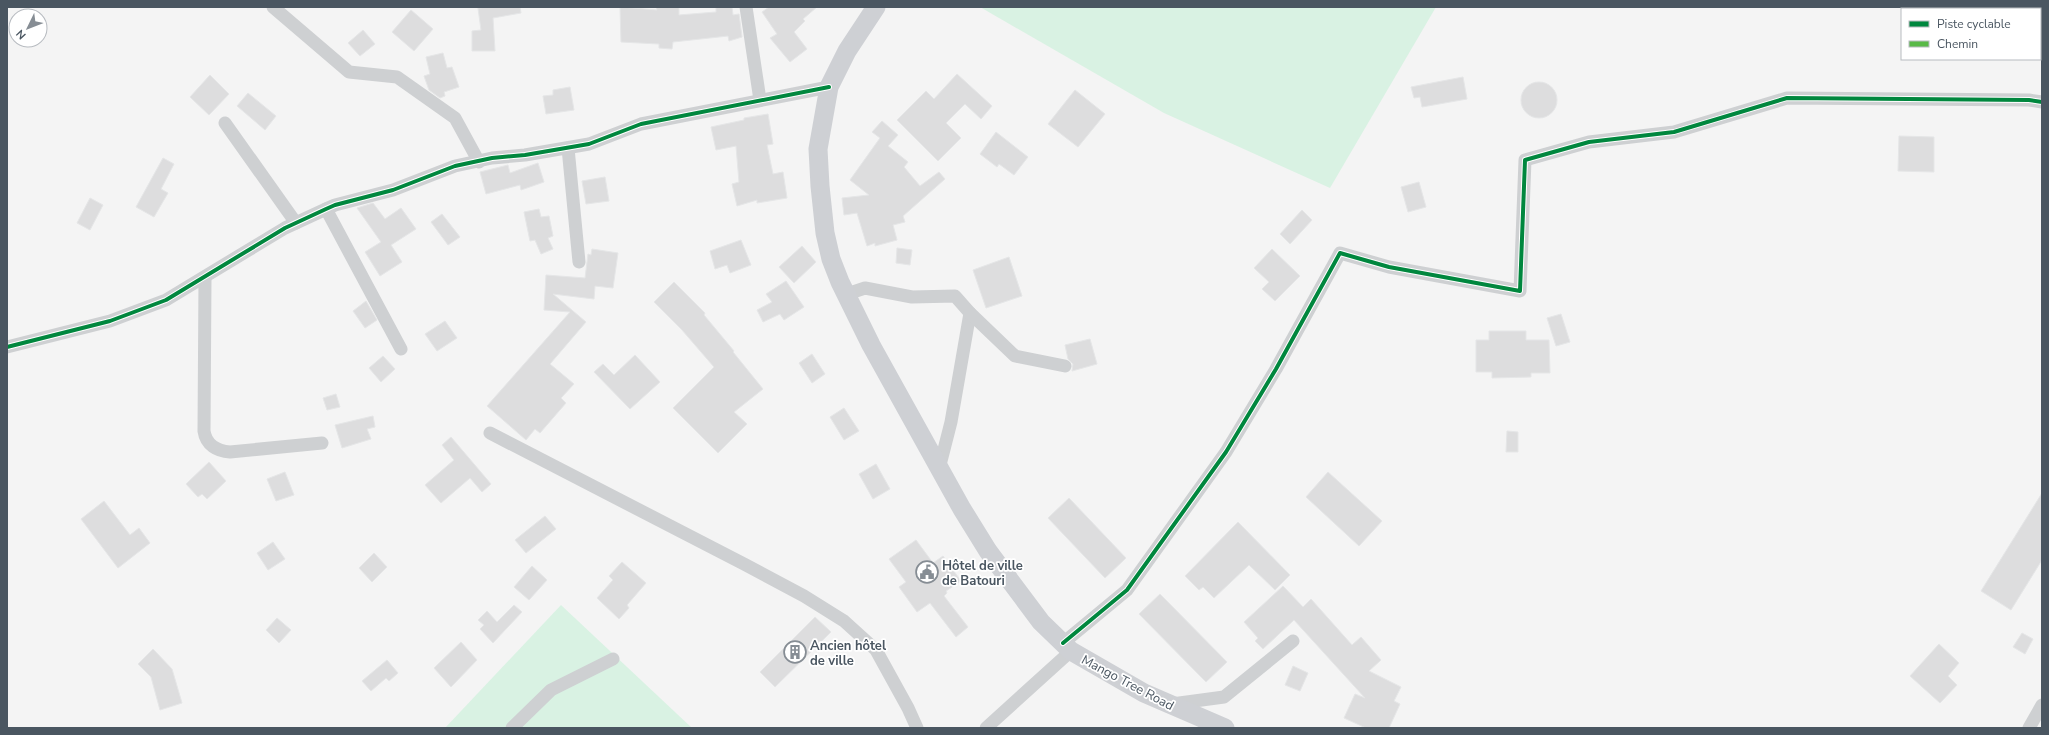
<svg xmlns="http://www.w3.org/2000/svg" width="2049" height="735" font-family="'Nunito Sans',sans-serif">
<rect width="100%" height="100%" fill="#f4f4f4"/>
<g fill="#d9f2e3">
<path d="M980 7H1436L1330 188 1164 113Z"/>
<path d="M561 605 692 728H445Z"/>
</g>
<g fill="#ddddde" stroke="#e5e6e7">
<path d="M488 7H520L521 13 493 18 495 51H472V31L481 30 478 8Z"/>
<path d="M620 7 657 10 656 7H679V15L716 12V7H732L733 15 739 14 742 37 729 41 728 36 673 42 672 49 659 48V44L621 42Z"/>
<path d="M769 7H817L803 19 805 21 794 32 807 49 790 62 770 38 777 34 762 12Z"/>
<path d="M411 10 433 29 414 51 392 32Z"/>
<path d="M363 30 375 44 360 56 348 43Z"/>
<path d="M443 53 447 68 452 67 459 87 444 92 445 96 440 98 429 90 424 76 430 74 426 57Z"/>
<path d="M957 74 992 106 981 119 965 104 946 123 961 138 938 161 897 120 926 91 934 99Z"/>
<path d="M210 75 229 94 209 115 190 97Z"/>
<path d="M1463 77 1467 99 1422 107 1420 97 1414 98 1411 87Z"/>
<circle cx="1539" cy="100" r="18"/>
<path d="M570 87 574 110 546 114 543 96 553 95V90Z"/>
<path d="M1075 90 1105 114 1078 147 1048 124Z"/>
<path d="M248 93 276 116 265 130 237 106Z"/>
<path d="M768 114 773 144 767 145 773 174 783 172 787 198 757 203V200L737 206 732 184 739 182 736 146 716 150 711 127 744 120V118Z"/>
<path d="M882 121 898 135 888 146 908 162 904 167 920 186 939 172 945 179 903 216 905 222 893 225 897 240 875 246V243L867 246 857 213 844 215 842 198 869 195 850 180 880 138 872 132Z"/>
<path d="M996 132 1028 157 1014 175 999 164 997 167 980 154Z"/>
<path d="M1899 136 1934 137V172L1898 171Z"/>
<path d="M163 158 174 164 161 189 168 193 154 217 136 207Z"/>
<path d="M538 163 544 182 521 190 520 185 486 194 480 172 508 165 510 173Z"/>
<path d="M605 177 609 201 586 204 582 181Z"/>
<path d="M1419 182 1426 207 1408 212 1401 187Z"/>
<path d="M90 198 103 205 90 230 77 223Z"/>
<path d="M373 203 385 219 401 208 416 229 391 245 402 262 380 276 365 252 381 242 357 208Z"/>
<path d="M539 209 541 217 549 216 553 236 548 238 553 249 541 254 535 240 530 241 524 212Z"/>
<path d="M1302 210 1312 220 1290 244 1280 234Z"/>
<path d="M442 214 460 237 448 245 431 222Z"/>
<path d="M741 240 751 265 730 273 727 265 715 269 710 251Z"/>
<path d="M802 246 816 262 794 283 779 267Z"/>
<path d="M897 248 912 250 910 265 896 263Z"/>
<path d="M592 249 618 253 613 288 595 286 594 299 553 294 586 322 550 364 574 384 561 398 566 403 540 433 535 429 526 440 487 406 570 312 544 310 546 275 585 278 588 254 591 255Z"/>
<path d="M1272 249 1300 276 1275 301 1262 289 1269 282 1254 268Z"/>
<path d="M1009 257 1022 296 986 308 973 270Z"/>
<path d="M786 281 804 307 784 320 780 314 763 322 757 310 772 302 766 294Z"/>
<path d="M674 282 705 313 704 315 734 351 733 352 763 389 734 412 747 424 718 453 673 408 714 367 682 330 654 302Z"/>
<path d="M366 301 377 320 365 328 353 311Z"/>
<path d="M1561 314 1570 342 1556 346 1547 318Z"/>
<path d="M445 321 457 338 437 351 425 334Z"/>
<path d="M1489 331H1526V340H1549L1550 373H1531V377L1492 378V372H1476V340H1489Z"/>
<path d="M1090 339 1097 364 1072 371 1073 364 1068 359 1065 345Z"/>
<path d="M812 354 825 374 812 383 799 363Z"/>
<path d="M635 355 660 382 630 409 594 372 603 364 614 375Z"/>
<path d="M383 356 395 369 381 382 369 368Z"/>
<path d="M336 394 340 407 327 410 323 398Z"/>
<path d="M844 408 859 431 844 440 830 417Z"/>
<path d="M373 416 375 427 367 429 371 439 342 448 335 425Z"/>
<path d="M1507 431 1518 432V452H1506Z"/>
<path d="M451 437 491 484 482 492 470 478 441 503 425 485 454 460 442 445Z"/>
<path d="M209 462 226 481 207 499 202 494 198 497 186 484Z"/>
<path d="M876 464 890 489 873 499 859 474Z"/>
<path d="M285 472 294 495 276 501 267 479Z"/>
<path d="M1328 472 1382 521 1359 546 1306 497Z"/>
<path d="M2042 493V560L2011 610 1981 591Z"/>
<path d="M1069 498 1126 558 1105 578 1048 518Z"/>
<path d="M104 501 130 535 139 528 150 543 118 568 81 519Z"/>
<path d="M545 516 556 529 526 553 515 540Z"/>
<path d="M1238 522 1290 575 1275 590 1249 565 1214 598 1203 587 1199 590 1185 576Z"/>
<path d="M916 540 933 563 943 556 961 581 946 591 947 593 944 596 968 627 956 637 930 603 917 612 899 587 906 582 889 559Z"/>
<path d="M273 542 285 559 268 570 257 553Z"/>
<path d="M374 553 387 567 372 582 359 568Z"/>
<path d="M622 562 646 583 627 605 629 608 619 619 597 598 613 580 609 576Z"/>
<path d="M532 566 547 580 529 600 514 587Z"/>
<path d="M1283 586 1303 607 1311 599 1352 645 1361 637 1381 660 1369 671 1401 687 1394 701 1400 704 1389 728H1366L1344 718 1355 694 1365 698 1294 620 1263 649 1255 641 1258 638 1244 622Z"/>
<path d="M1160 594 1227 662 1206 682 1139 614Z"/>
<path d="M514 605 522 612 493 643 480 629 484 625 478 620 487 611 497 622Z"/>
<path d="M815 617 831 632 775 687 760 672Z"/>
<path d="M277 618 291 630 279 643 266 630Z"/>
<path d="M2022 633 2033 639 2025 654 2013 647Z"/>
<path d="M461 642 477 660 451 687 434 668Z"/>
<path d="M1939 644 1959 663 1948 676 1957 685 1940 703 1910 676Z"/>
<path d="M153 649 172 669 182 703 160 710 151 677 138 664Z"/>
<path d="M387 660 398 673 389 681 386 678 371 691 362 681Z"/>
<path d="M1293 666 1308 673 1300 691 1285 685Z"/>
</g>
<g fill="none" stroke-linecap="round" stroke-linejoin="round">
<g stroke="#ced0d2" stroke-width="13">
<path d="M273 7 349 72 397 77 455 118 479 162"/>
<path d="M746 7 760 100"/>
<path d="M225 123 296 223"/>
<path d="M568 148 579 262"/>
<path d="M326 209 401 349"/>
<path d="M205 278 204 431C206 445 217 451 230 452L322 443"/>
<path d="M847 294 865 288 912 297 955 296 970 313 951 422 939 469"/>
<path d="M970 313 1015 356 1065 366"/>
<path d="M7 347 110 321 166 300 285 228 326 209 335 205 393 190 455 166 492 158 525 155 589 144 641 124 829 87"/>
<path d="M490 433 744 564 804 596 844 621 876 650 908 708 917 728"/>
<path d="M1063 643 1127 590 1226 452 1276 369 1340 253 1389 267 1520 291 1525 160 1589 142 1674 132 1787 98 2029 100 2042 102"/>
<path d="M1172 704 1224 697 1293 641"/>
<path d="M512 728 551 690 613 659"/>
<path d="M986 728 1071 651"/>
<path d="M2029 728 2042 705"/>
</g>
<path stroke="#ced0d4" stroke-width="19" d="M876 7 847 51 829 87 818 149 820 186 825 233 831 259 840 282 871 345 962 509 988 551 1041 622 1071 651 1144 693 1225 728"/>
<path stroke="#58b947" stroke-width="3" stroke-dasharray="6 3" stroke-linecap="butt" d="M1955 7V9"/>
<g stroke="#fff" stroke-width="6">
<g id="cycleway">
<path d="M7 347 110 321 166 300 285 228 326 209 335 205 393 190 455 166 492 158 525 155 589 144 641 124 829 87"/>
<path d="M1063 643 1127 590 1226 452 1276 369 1340 253 1389 267 1520 291 1525 160 1589 142 1674 132 1787 98 2029 100 2042 102"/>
</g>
</g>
<use href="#cycleway" stroke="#00873e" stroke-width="4"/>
</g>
<defs>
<g id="civic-ring" transform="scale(1.15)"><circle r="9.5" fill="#fff" stroke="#868d94" stroke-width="1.5"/><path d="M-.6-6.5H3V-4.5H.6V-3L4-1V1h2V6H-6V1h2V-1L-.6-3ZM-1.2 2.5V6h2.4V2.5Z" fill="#868d94"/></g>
<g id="building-ring" transform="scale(1.15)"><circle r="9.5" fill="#fff" stroke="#868d94" stroke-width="1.5"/><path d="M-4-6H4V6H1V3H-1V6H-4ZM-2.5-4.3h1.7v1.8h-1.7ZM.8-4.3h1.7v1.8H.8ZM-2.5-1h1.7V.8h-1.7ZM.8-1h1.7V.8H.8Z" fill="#868d94"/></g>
</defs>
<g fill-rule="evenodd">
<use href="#civic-ring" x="927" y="572"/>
<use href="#building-ring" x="795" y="652"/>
</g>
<g text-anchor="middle" stroke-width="3.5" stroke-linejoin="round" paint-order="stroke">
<g font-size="13" font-weight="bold" fill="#4a5661" stroke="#fff" text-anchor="start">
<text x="942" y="570">Hôtel de ville<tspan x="942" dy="15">de Batouri</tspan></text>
<text x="810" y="650">Ancien hôtel<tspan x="810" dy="15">de ville</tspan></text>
</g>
<g font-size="13" fill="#4a5661" stroke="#fff">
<text transform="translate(1128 682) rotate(28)" y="5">Mango Tree Road</text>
</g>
</g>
<rect width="2049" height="735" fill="none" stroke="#4a5661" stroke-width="16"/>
<rect x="1901" y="8" width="140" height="52" fill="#ffffff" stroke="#b7bbc0"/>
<rect x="1909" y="21" width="20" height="6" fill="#00873e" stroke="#b7bbc0"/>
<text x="1937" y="28" font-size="12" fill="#4a5661">Piste cyclable</text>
<rect x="1909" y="41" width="20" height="6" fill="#58b947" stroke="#b7bbc0"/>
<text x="1937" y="48" font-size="12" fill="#4a5661">Chemin</text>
<g transform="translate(28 28) rotate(227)"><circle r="19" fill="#ffffff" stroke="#b7bbc0"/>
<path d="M0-3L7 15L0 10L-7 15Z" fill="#868d94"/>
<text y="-6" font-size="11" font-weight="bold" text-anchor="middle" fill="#4a5661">N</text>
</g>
</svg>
